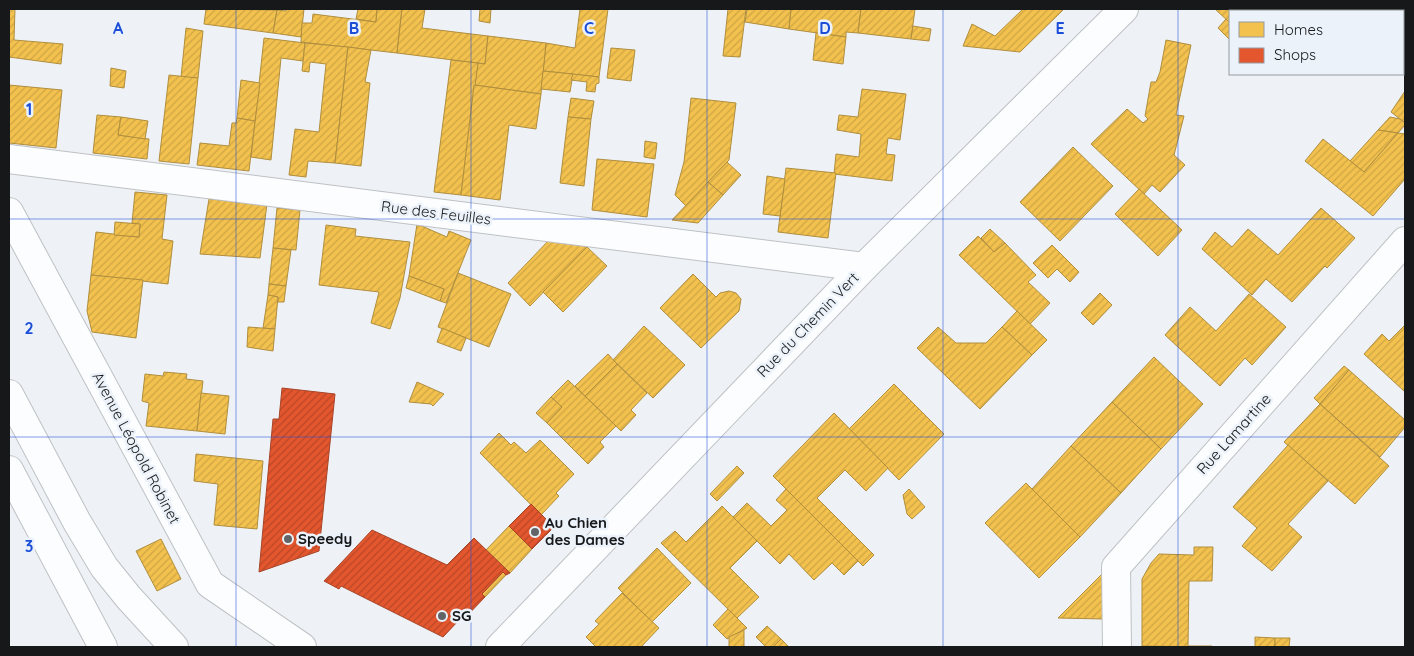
<svg xmlns="http://www.w3.org/2000/svg" width="1414" height="656" font-family="Quicksand,sans-serif">
<defs>
<pattern id="homes-hatch" width="6" height="6" patternUnits="userSpaceOnUse" patternTransform="scale(1.25)"><rect width="6" height="6" fill="#f2c14e"/><path d="M-1 1l2-2M0 6l6-6M5 7l2-2" fill="none" stroke="#cfa544"/></pattern>
<pattern id="shops-hatch" width="6" height="6" patternUnits="userSpaceOnUse" patternTransform="scale(1.25)"><rect width="6" height="6" fill="#e4572e"/><path d="M-1 1l2-2M0 6l6-6M5 7l2-2" fill="none" stroke="#b84726"/></pattern>
</defs>
<rect width="100%" height="100%" fill="#eef2f6"/>
<g fill="url(#homes-hatch)" stroke="#b08e3e">
<path d="M9 9H15L14 40 63 44 61 64 9 57Z"/>
<path d="M206 9 277 10 273 33 204 24Z"/>
<path d="M287 9H304L301 37 273 33 277 10 286 11Z"/>
<path d="M358 9H377L376 22 356 19Z"/>
<path d="M377 9H402L397 53 301 42 302 23H312L313 14 376 22Z"/>
<path d="M402 9H425L422 28 488 36 485 64 397 53Z"/>
<path d="M480 9H491L490 23 479 21Z"/>
<path d="M580 9H608L599 77 543 71 546 43 575 48Z"/>
<path d="M728 9H746L740 57 723 56Z"/>
<path d="M747 9H791L789 29 745 22Z"/>
<path d="M791 9H861L858 33 846 32V37L789 29Z"/>
<path d="M861 9H915L911 39 858 33Z"/>
<path d="M1023 9H1064L1020 52 963 46 972 24 995 36Z"/>
<path d="M1215 9H1289L1286 11H1230V23Z"/>
<path d="M1226 19 1230 23V40L1218 28Z"/>
<path d="M913 26 931 29 929 41 911 39Z"/>
<path d="M186 28 203 31 198 78 181 77Z"/>
<path d="M816 33 846 37 843 64 813 60Z"/>
<path d="M488 36 546 43 541 94 474 85 478 63 485 64Z"/>
<path d="M264 38 305 43 303 61 281 58 271 160 251 157Z"/>
<path d="M1166 40 1191 45 1176 115 1184 116 1174 155 1185 165 1160 192 1152 185 1144 194 1091 144 1127 109 1143 123 1148 119 1145 116 1151 82H1156L1160 72Z"/>
<path d="M305 43 348 47 335 163 308 161 306 177 289 175 295 129 319 132 326 64 310 62 309 72 302 71Z"/>
<path d="M348 47 371 50 365 82 370 83 361 166 335 163Z"/>
<path d="M611 48 635 50 631 81 607 78Z"/>
<path d="M451 60 478 63 461 195 434 192Z"/>
<path d="M111 68 126 71 124 88 110 86Z"/>
<path d="M543 71 573 74 570 92 541 89Z"/>
<path d="M573 74 599 77V83L596 84 595 92 586 91 587 82 571 80Z"/>
<path d="M169 75 198 78 189 164 159 161Z"/>
<path d="M241 80 260 83 255 121 237 118Z"/>
<path d="M9 85 62 90 56 148 9 143Z"/>
<path d="M474 85 541 94 536 129 509 125 500 200 461 195Z"/>
<path d="M862 89 906 94 900 140 888 138 886 154 895 155 892 181 834 174 836 154 859 157 861 134 837 130 839 115 858 117Z"/>
<path d="M1405 91V123L1391 112Z"/>
<path d="M571 98 594 101 591 119 568 117Z"/>
<path d="M691 98 736 103 729 160 686 206 675 195 684 162Z"/>
<path d="M97 115 121 117 118 135 149 139 147 159 93 153Z"/>
<path d="M121 117 148 121 145 139 118 135Z"/>
<path d="M568 117 591 119 584 186 560 183Z"/>
<path d="M1390 117 1400 119 1405 123V125L1398 133 1378 130Z"/>
<path d="M237 118 255 121 249 171 197 165 200 143 229 146 232 123H236Z"/>
<path d="M1378 130 1398 133 1364 172 1350 161Z"/>
<path d="M1398 133 1405 134V179L1373 216 1305 161 1323 139 1364 172Z"/>
<path d="M645 141 657 143 655 159 644 157Z"/>
<path d="M1073 147 1113 186 1060 241 1020 202Z"/>
<path d="M597 159 654 164 647 217 592 210Z"/>
<path d="M727 162 741 175 723 195 708 182Z"/>
<path d="M786 168 836 173 828 238 778 232Z"/>
<path d="M767 176 785 179 780 216 763 214Z"/>
<path d="M708 182 723 195 698 223 672 220Z"/>
<path d="M1139 189 1182 230 1158 256 1115 214Z"/>
<path d="M135 192 167 195 162 239 173 241 168 284 91 275 96 232 139 237 140 224 132 223Z"/>
<path d="M209 199 267 204 260 258 200 254Z"/>
<path d="M277 208 300 210 296 250 273 248Z"/>
<path d="M1321 208 1355 238 1327 268 1325 266 1292 302 1266 279 1252 295 1202 249 1215 232 1232 247 1248 229 1278 255Z"/>
<path d="M115 222 140 224 139 237 114 235Z"/>
<path d="M417 224 447 237 449 231 471 240 446 303 440 301 444 289 409 276Z"/>
<path d="M326 225 356 229 355 236 410 242 400 298 390 329 371 323 379 292 319 285Z"/>
<path d="M990 229 1005 243 994 252 981 238Z"/>
<path d="M978 236 994 252 1005 243 1036 275 1028 282 1050 303 1030 324 959 255Z"/>
<path d="M550 239 589 245 530 306 508 283Z"/>
<path d="M1052 245 1079 272 1070 282 1057 269 1048 278 1033 263Z"/>
<path d="M587 247 607 266 563 312 543 292Z"/>
<path d="M273 248 291 250 286 286 269 284Z"/>
<path d="M458 273 511 294 489 347 438 327Z"/>
<path d="M693 274 716 297 720 293 729 291 736 293 741 299 739 311 701 348 660 308Z"/>
<path d="M91 275 143 280 136 338 92 332 87 311Z"/>
<path d="M409 276 444 289 440 301 406 288Z"/>
<path d="M269 284 286 286 284 302H278V297L268 295Z"/>
<path d="M1100 293 1112 305 1093 325 1081 313Z"/>
<path d="M1249 294 1286 327 1252 365 1245 358 1220 386 1165 335 1190 307 1216 331Z"/>
<path d="M268 295 278 297 275 329 263 328Z"/>
<path d="M1017 311 1047 340 1032 355 1002 327Z"/>
<path d="M1405 325V392L1364 354 1382 334 1389 341Z"/>
<path d="M644 326 685 365 653 398 613 360Z"/>
<path d="M248 327 275 329 273 351 247 347Z"/>
<path d="M938 327 956 343H986L1002 327 1032 355 980 409 917 348Z"/>
<path d="M442 328 466 338 461 351 437 342Z"/>
<path d="M608 354 617 364 585 396 575 386Z"/>
<path d="M1154 357 1203 404 1161 449 1112 402Z"/>
<path d="M617 364 647 393 631 410 636 415 621 431 585 396Z"/>
<path d="M1344 366 1349 370 1320 404 1314 398Z"/>
<path d="M1349 370 1405 420V427L1380 457 1320 404Z"/>
<path d="M164 372 187 374 186 379 203 381 197 431 146 426 149 403 142 401 145 374 163 376Z"/>
<path d="M568 380 616 426 600 442 604 447 588 464 547 423 562 407 551 397Z"/>
<path d="M417 382 444 394 433 406 431 404 409 402Z"/>
<path d="M894 384 944 434 899 480 849 429Z"/>
<path d="M201 393 229 396 225 434 197 431Z"/>
<path d="M551 397 562 407 547 423 536 413Z"/>
<path d="M1112 402 1161 449 1121 493 1071 446Z"/>
<path d="M1320 404 1389 466 1355 504 1284 442Z"/>
<path d="M834 413 888 468 866 491 845 470 817 498 874 555 863 566 773 476Z"/>
<path d="M499 433 511 445 514 442 526 453 540 440 574 474 556 493 559 496 541 515 480 453Z"/>
<path d="M1288 445 1328 481 1288 524 1302 537 1272 571 1242 546 1257 528 1233 507Z"/>
<path d="M1071 446 1121 493 1080 537 1032 489Z"/>
<path d="M196 454 263 461 257 529 214 525 218 484 194 481Z"/>
<path d="M737 466 744 473 717 501 710 494Z"/>
<path d="M1026 483 1080 537 1039 578 985 523Z"/>
<path d="M786 489 858 561 844 575 832 563 814 580 789 554 780 564 733 517 747 503 771 526 787 510 776 500Z"/>
<path d="M909 489 925 507 912 519 907 514 903 495Z"/>
<path d="M722 506 757 541 730 568 759 597 737 618 661 543 675 531 686 542Z"/>
<path d="M509 526 532 549 510 573 486 550Z"/>
<path d="M161 539 181 579 157 591 136 551Z"/>
<path d="M1194 547H1213L1212 581H1189L1188 646H1212V647L1142 646V579L1151 563 1159 554 1194 555Z"/>
<path d="M657 548 691 583 652 622 618 588Z"/>
<path d="M503 572 506 575 485 597 482 594Z"/>
<path d="M1104 572 1103 619 1058 618Z"/>
<path d="M622 593 659 628 641 647H596L586 637 599 624 595 621Z"/>
<path d="M728 609 747 628 727 639 713 625Z"/>
<path d="M767 626 781 639 773 647H766L756 637Z"/>
<path d="M744 630V647H729V637Z"/>
<path d="M1255 637 1275 638V647H1255Z"/>
<path d="M1275 638H1290L1289 647H1275Z"/>
<path d="M781 639 789 647H773Z"/>
</g>
<g fill="url(#shops-hatch)" stroke="#a64428">
<path d="M282 388 335 394 319 551 259 572 273 419H279Z"/>
<path d="M531 504 554 527 532 549 509 526Z"/>
<path d="M372 530 447 565 474 538 510 573 506 575 503 572 482 594 485 597 462 621 460 619 443 637 341 586 339 589 324 581Z"/>
</g>
<g fill="none" stroke-linecap="round" stroke-linejoin="round">
<g stroke="#bec1c4" stroke-width="30">
<g id="minor">
<path d="M9 159 864 267"/>
<path d="M9 212 210 584 302 647"/>
<path d="M500 647 864 267 1124 9"/>
<path d="M1117 647 1116 567 1405 241"/>
</g>
</g>
<g stroke="#bec1c4" stroke-width="30">
<g id="major">
<path d="M9 394 77 522 104 567 129 598 174 647"/>
<path d="M9 470 103 647"/>
</g>
</g>
<use href="#minor" stroke="#fcfdfe" stroke-width="28"/>
<use href="#major" stroke="#fcfdfe" stroke-width="28"/>
</g>
<path fill="none" stroke="#1d4ed8" stroke-width="1" stroke-opacity="0.55" d="M236 9V647M471 9V647M707 9V647M943 9V647M1178 9V647M9 219H1405M9 437H1405"/>
<g fill="#626467" stroke="#ebf2f9" stroke-width="2">
<circle cx="535" cy="532" r="5"/>
<circle cx="288" cy="539" r="5"/>
<circle cx="442" cy="616" r="5"/>
</g>
<g text-anchor="middle" stroke-width="5" stroke-linejoin="round" paint-order="stroke">
<g font-size="15" fill="#16181a" stroke="#ebf2f9">
<text transform="translate(436 213) rotate(7)" y="5">Rue des Feuilles</text>
<text transform="translate(808 325) rotate(-46)" y="5">Rue du Chemin Vert</text>
<text transform="translate(1234 434) rotate(-48)" y="5">Rue Lamartine</text>
<text transform="translate(136 448) rotate(62)" y="5">Avenue Léopold Robinet</text>
</g>
<g font-size="15" font-weight="bold" fill="#16181a" stroke="#ebf2f9" text-anchor="start">
<text x="545" y="528">Au Chien<tspan x="545" dy="17">des Dames</tspan></text>
<text x="298" y="544">Speedy</text>
<text x="452" y="621">SG</text>
</g>
</g>
<g font-size="16" text-anchor="middle" font-weight="bold" fill="#1d4ed8" stroke="#ebf2f9" stroke-width="5" stroke-linejoin="round" paint-order="stroke">
<text x="118" y="34">A</text>
<text x="354" y="34">B</text>
<text x="589" y="34">C</text>
<text x="825" y="34">D</text>
<text x="1060" y="34">E</text>
<text x="29" y="115">1</text>
<text x="29" y="334">2</text>
<text x="29" y="552">3</text>
</g>
<rect width="1414" height="656" fill="none" stroke="#16181a" stroke-width="20"/>
<rect x="1229" y="10" width="175" height="65" fill="#ebf2f9" stroke="#969ba0"/>
<rect x="1239" y="22" width="25" height="15" fill="#f2c14e" stroke="#969ba0"/>
<text x="1274" y="35" font-size="15" fill="#16181a">Homes</text>
<rect x="1239" y="48" width="25" height="15" fill="#e4572e" stroke="#969ba0"/>
<text x="1274" y="60" font-size="15" fill="#16181a">Shops</text>
</svg>
